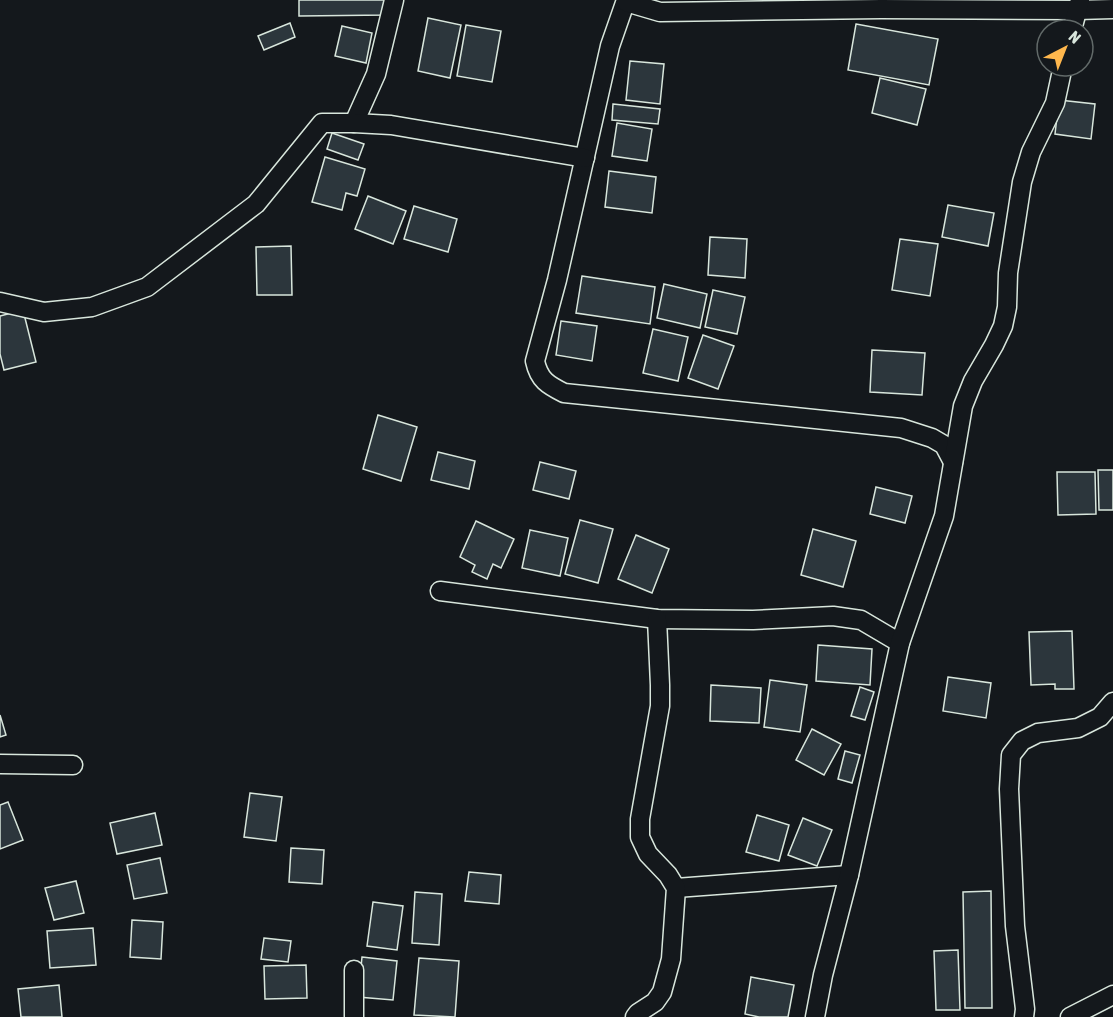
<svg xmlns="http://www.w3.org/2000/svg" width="1113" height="1017" font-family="'Asap Condensed',sans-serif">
<rect width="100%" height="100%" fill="#14181c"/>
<g fill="#2c363c" stroke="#d8e6dc" stroke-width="1.5">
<path d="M299 0H386L387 15 299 16Z"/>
<rect x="771" y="0" width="50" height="3"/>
<path d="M428 18 461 25 450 78 418 71Z"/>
<path d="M290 23 295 37 264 50 258 36Z"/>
<path d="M856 24 938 39 929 85 848 70Z"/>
<path d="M466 25 501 31 492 82 457 76Z"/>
<path d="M342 26 372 33 366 63 335 56Z"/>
<path d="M630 61 664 64 660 104 626 100Z"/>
<path d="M880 78 926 89 917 125 872 113Z"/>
<path d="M1059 100 1095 104 1091 139 1055 134Z"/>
<path d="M613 104 660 109 658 124 612 120Z"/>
<path d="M617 123 652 129 647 161 612 156Z"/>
<path d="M332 133 364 144 358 160 327 149Z"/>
<path d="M325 157 365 169 357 196 346 193 342 210 312 202Z"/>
<path d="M609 171 656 177 652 213 605 207Z"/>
<path d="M368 196 406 211 393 244 355 229Z"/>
<path d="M948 205 994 213 988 246 942 237Z"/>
<path d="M414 206 457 219 448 252 404 239Z"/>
<path d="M710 237 747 239 745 278 708 275Z"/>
<path d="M900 239 938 244 930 296 892 290Z"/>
<path d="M291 246 292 295H257L256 247Z"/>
<path d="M582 276 655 287 650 324 576 313Z"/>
<path d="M664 284 707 294 700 328 657 318Z"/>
<path d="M713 290 745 297 737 334 705 327Z"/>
<path d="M23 310 36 362 4 370 0 354V316Z"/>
<path d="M561 321 597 326 592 361 556 355Z"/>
<path d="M653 329 688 337 678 381 643 373Z"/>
<path d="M703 335 734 346 718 389 688 378Z"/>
<path d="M872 350 925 353 922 395 870 392Z"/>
<path d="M378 415 417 427 401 481 363 469Z"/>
<path d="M438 452 475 461 469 489 431 480Z"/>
<path d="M540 462 576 471 569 499 533 490Z"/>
<path d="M1098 470H1113V510H1099Z"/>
<path d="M1057 472H1095L1096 514 1058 515Z"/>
<path d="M876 487 912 496 905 523 870 514Z"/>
<path d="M580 520 613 529 598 583 565 574Z"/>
<path d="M476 521 514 539 501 568 493 564 487 579 472 572 475 565 460 557Z"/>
<path d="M813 529 856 541 843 587 801 575Z"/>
<path d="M530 530 568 538 560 576 522 568Z"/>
<path d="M636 535 669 549 652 593 618 579Z"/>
<path d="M1072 631 1074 689H1055V684L1031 685 1029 632Z"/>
<path d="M818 645 872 649 870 685 816 681Z"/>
<path d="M948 677 991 683 986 718 943 711Z"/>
<path d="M770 680 807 685 800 732 764 727Z"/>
<path d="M711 685 761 688 759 723 710 721Z"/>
<path d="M860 687 874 692 865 720 851 716Z"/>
<path d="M0 715 6 735 0 737Z"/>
<path d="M812 729 841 744 824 775 796 760Z"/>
<path d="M845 751 860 755 852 783 838 779Z"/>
<path d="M250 793 282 797 276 841 244 837Z"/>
<path d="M8 802 23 840 0 849V805Z"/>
<path d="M155 813 162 845 117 854 110 823Z"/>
<path d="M757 815 789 825 779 861 746 852Z"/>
<path d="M803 818 832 830 817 866 788 855Z"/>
<path d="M291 848 324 850 322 884 289 882Z"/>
<path d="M160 858 167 893 134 899 127 865Z"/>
<path d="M469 872 501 875 499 904 465 901Z"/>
<path d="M76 881 84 913 54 920 45 888Z"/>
<path d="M991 891 992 1008H965L963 892Z"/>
<path d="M415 892 442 894 439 945 412 943Z"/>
<path d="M373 902 403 906 397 950 367 946Z"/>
<path d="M132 920 163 922 161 959 130 957Z"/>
<path d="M93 928 96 965 50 968 47 931Z"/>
<path d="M264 938 291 941 288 962 261 959Z"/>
<path d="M958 950 960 1010H936L934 951Z"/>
<path d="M362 957 397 961 393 1000 358 997Z"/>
<path d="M419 958 459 961 455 1017 414 1015Z"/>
<path d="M306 965 307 998 265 999 264 966Z"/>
<path d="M751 977 794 985 788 1017H759L745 1014Z"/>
<path d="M59 985 62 1017H21L18 989Z"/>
</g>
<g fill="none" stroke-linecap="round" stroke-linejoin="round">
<g stroke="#d8e6dc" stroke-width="21">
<g id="minor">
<path d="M626 0 610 46 557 280 535 361C539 380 548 385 564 393L901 428 932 438 944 445 953 462"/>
<path d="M626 2 660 12 881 9 1077 10 1113 9"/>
<path d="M1072 30 1080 0"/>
<path d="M354 123 376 74 394 0"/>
<path d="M0 302 44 312 92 307 147 287 256 204 322 123H354L391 125 585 158"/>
<path d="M440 591 657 619 753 620 833 616 861 620 900 643"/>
<path d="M0 764 73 765"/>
<path d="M676 888 849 875"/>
<path d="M354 1017V970"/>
<path d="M635 1017 638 1013 655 1002 662 992 671 959 676 888 668 875 648 854 640 837V819L660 706V685L657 619"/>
<path d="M815 1017 823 975 849 875 900 643 944 516 963 406 973 381 994 345 1003 326 1007 307 1008 273 1022 182 1031 152 1055 103 1063 66"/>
<path d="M1024 1017 1025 1009 1015 926 1009 789 1011 755 1022 741 1038 733 1078 728 1100 717 1113 702"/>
<path d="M1070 1017 1113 995"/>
</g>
</g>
<use href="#minor" stroke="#14181c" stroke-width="18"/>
</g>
<g transform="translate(1065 48) rotate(42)"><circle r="28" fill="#14181c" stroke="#626a69" stroke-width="1.5"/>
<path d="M0-4.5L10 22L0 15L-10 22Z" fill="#ffb74d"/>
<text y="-9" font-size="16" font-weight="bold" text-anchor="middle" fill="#d8e6dc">N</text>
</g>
</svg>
